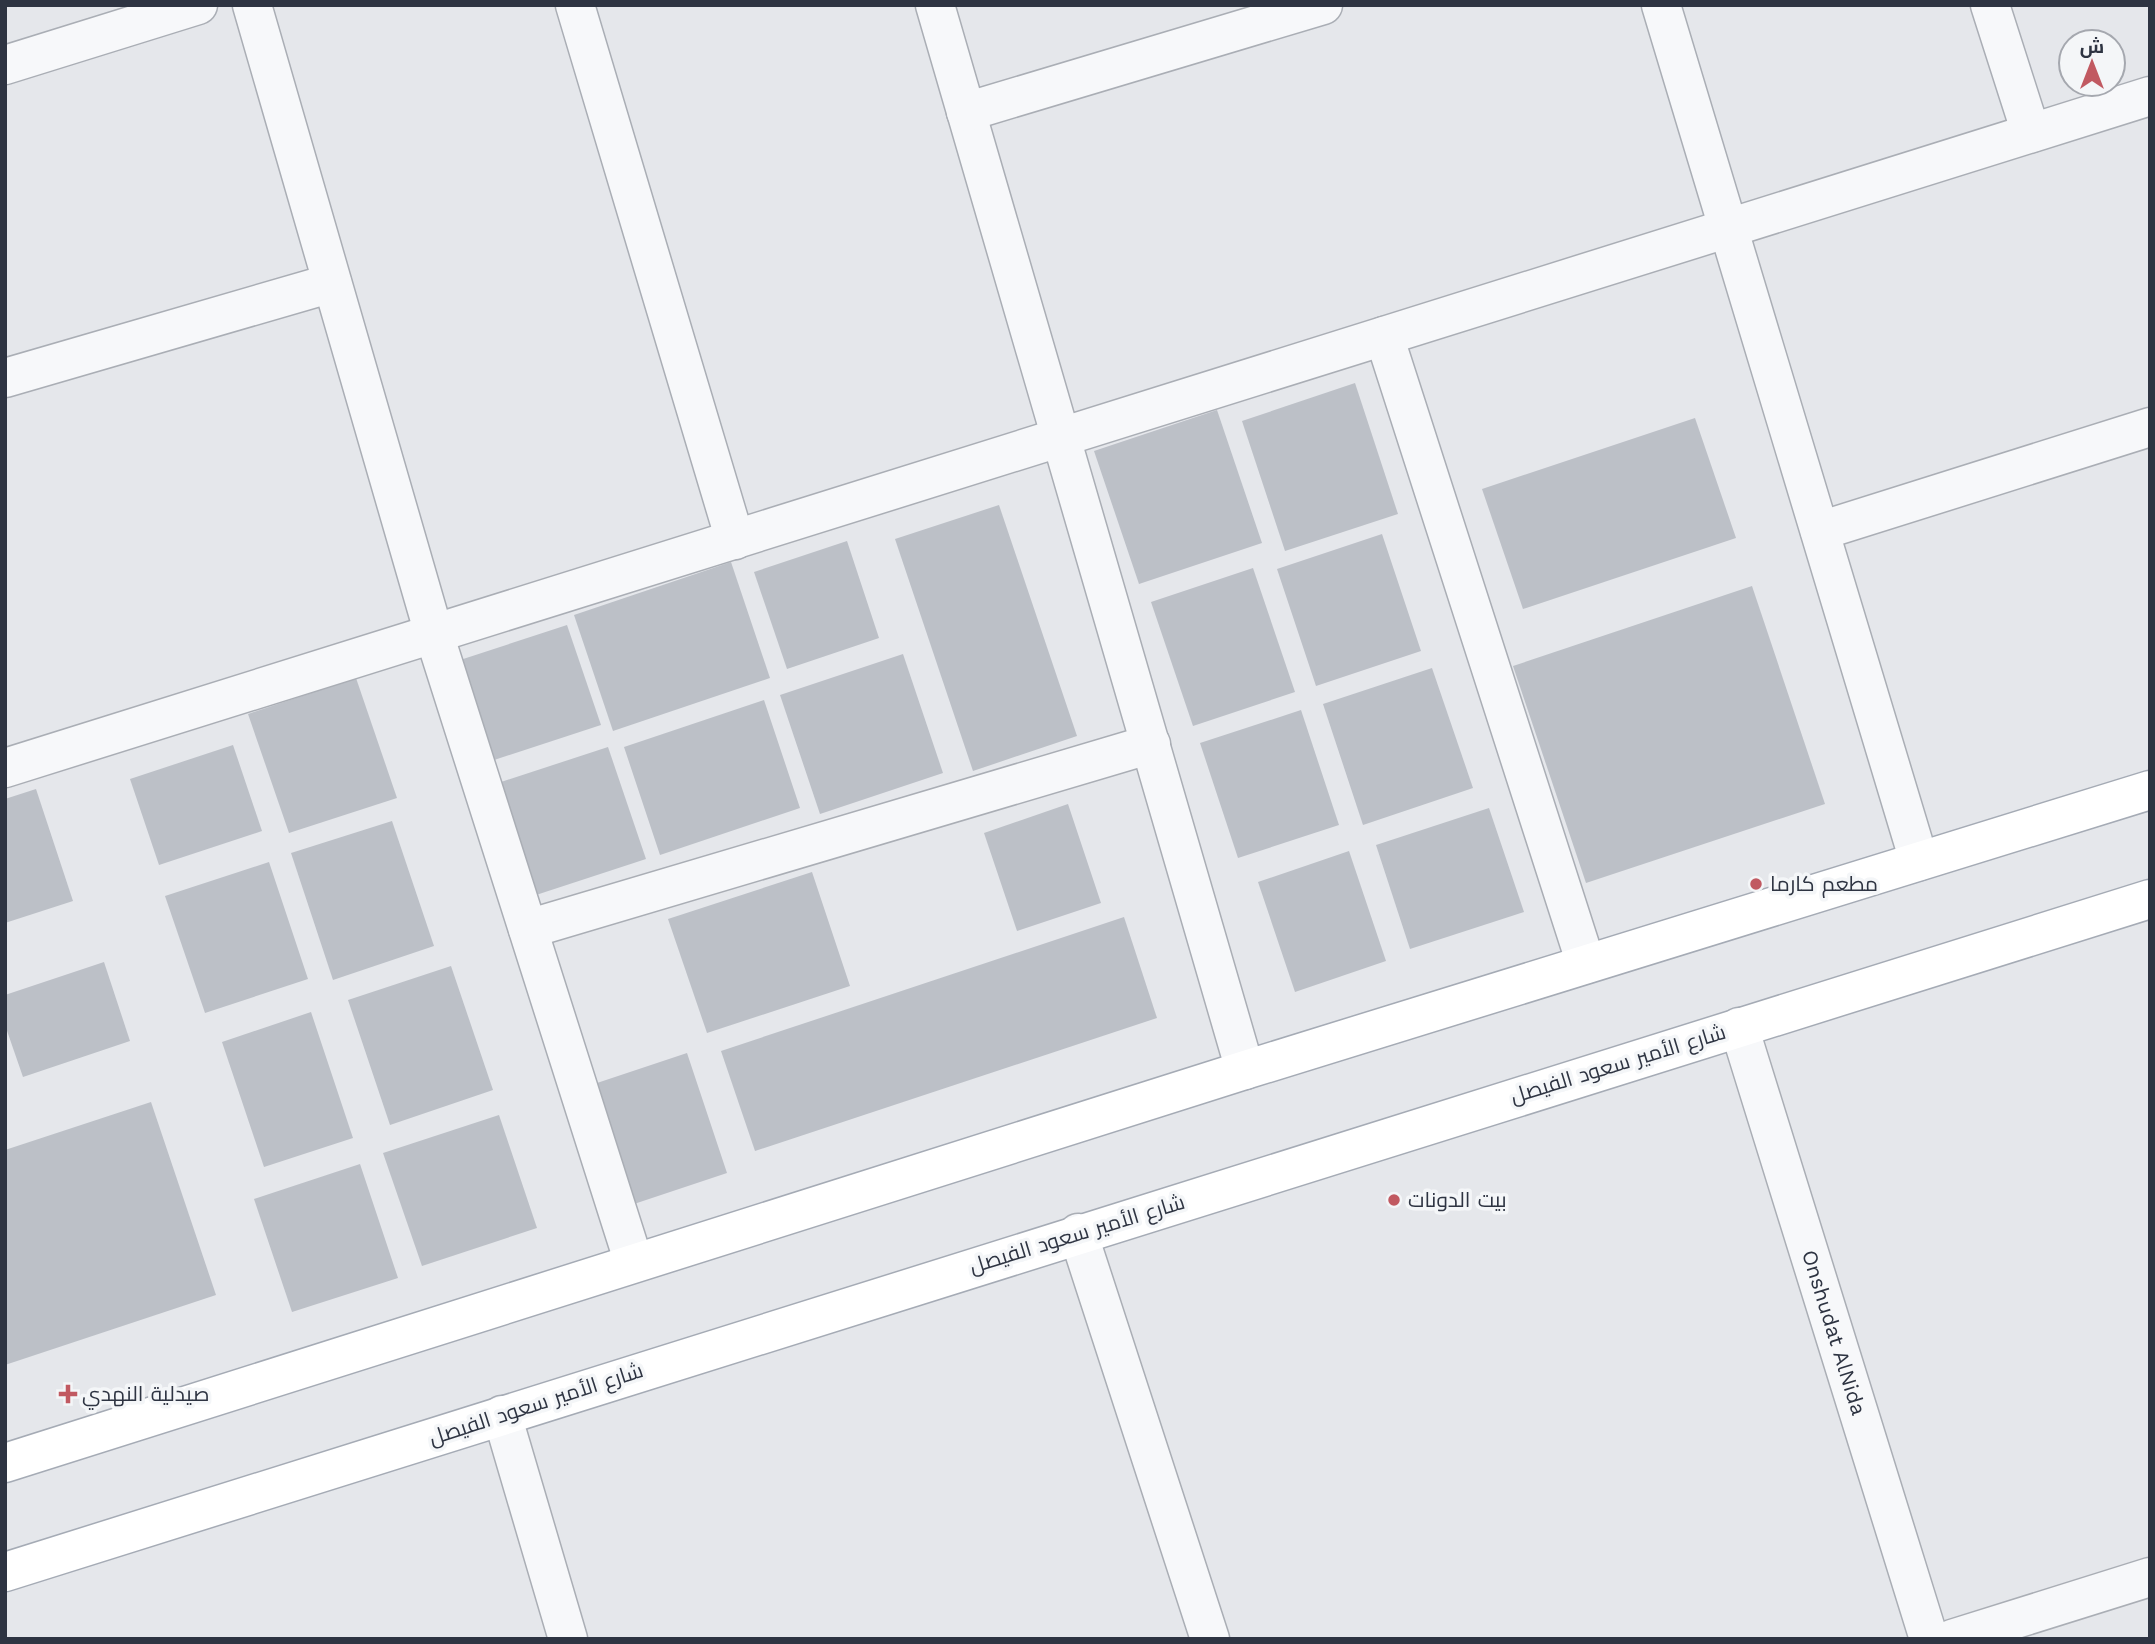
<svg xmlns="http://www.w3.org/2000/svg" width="2155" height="1644" font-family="'Work Sans',Cairo,sans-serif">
<rect width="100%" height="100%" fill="#e5e7eb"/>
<g fill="#bcc0c7">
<path d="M1355 383 1398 514 1285 551 1242 421Z"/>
<path d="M1217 410 1262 543 1139 584 1094 451Z"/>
<path d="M1695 418 1736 538 1523 609 1482 489Z"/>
<path d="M999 505 1077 736 973 771 895 539Z"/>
<path d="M1382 534 1421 651 1316 686 1277 569Z"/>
<path d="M847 541 879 638 787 669 754 572Z"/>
<path d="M731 562 770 678 613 731 574 615Z"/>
<path d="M1253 568 1295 692 1193 726 1151 602Z"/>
<path d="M1752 586 1825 804 1586 883 1513 666Z"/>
<path d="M567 625 601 725 488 762 454 662Z"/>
<path d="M903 654 943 773 820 814 780 695Z"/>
<path d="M1432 668 1473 788 1363 825 1323 704Z"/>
<path d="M356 678 397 798 289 833 248 714Z"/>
<path d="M764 700 800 808 660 855 624 747Z"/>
<path d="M1301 710 1339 825 1238 858 1200 743Z"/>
<path d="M233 745 262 831 159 865 130 779Z"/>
<path d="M608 747 646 859 533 896 495 784Z"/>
<path d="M36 789 73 901 5 923V799Z"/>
<path d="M1068 804 1101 903 1017 931 984 833Z"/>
<path d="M1489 808 1524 912 1410 949 1376 845Z"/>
<path d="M392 821 434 946 333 980 291 853Z"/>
<path d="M1349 851 1386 961 1295 992 1258 882Z"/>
<path d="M269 862 308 979 205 1013 165 896Z"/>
<path d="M812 872 850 986 707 1033 668 919Z"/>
<path d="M1124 917 1157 1018 755 1151 721 1051Z"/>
<path d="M104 962 130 1041 23 1077 5 1025V995Z"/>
<path d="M451 966 493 1090 390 1125 348 1000Z"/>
<path d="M311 1012 353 1138 264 1167 222 1042Z"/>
<path d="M687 1053 727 1173 631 1205 591 1085Z"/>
<path d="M151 1102 216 1295 5 1365V1150Z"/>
<path d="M499 1115 537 1228 422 1266 383 1153Z"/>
<path d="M360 1164 398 1278 292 1312 254 1199Z"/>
</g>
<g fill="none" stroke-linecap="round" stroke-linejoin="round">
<g stroke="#aaaeb5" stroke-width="41">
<g id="minor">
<path d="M252 5 434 634 634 1263"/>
<path d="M575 5 735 540"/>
<path d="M935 5 1245 1070"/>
<path d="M1661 5 1919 861"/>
<path d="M1990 5 2031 133"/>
<path d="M5 65 198 5"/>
<path d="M966 112 1323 5"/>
<path d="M1384 336 1586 964"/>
<path d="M5 378 332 283"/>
<path d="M1820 531 2150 427"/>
<path d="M5 768 2150 96"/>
<path d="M528 929 1151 744"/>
<path id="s1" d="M1739 1027 1929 1639"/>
<path d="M1078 1233 1210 1639"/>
<path d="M502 1415 568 1639"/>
<path d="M1952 1639 2150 1577"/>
</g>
</g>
<g stroke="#a5abb5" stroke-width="41">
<g id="major">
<path d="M5 1463 1245 1070 2150 790"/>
<path d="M5 1572 2150 899"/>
</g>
</g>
<use href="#minor" stroke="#f7f8fa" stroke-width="38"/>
<use href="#major" stroke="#fff" stroke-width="38"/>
</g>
<g fill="#c15961" stroke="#f4f6f8" stroke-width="2.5">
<circle cx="1756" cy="884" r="7"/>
<circle cx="1394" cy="1200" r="7"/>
<path d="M64.5 1383.5h7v7h7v7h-7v7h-7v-7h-7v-7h7z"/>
</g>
<g text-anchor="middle" stroke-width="7" stroke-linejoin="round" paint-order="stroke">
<g font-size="21" fill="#2e3442" stroke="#f4f6f8" text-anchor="start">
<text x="1770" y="891">مطعم كارما</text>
<text x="1408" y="1207">بيت الدونات</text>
<text x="82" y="1401">صيدلية النهدي</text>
</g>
<g font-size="21" fill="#2e3442" stroke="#f4f6f8">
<text transform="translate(1618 1064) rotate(-17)" y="7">شارع الأمير سعود الفيصل</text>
<text transform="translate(1077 1234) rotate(-17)" y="7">شارع الأمير سعود الفيصل</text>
<text dy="7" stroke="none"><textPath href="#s1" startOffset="320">Onshudat AlNida</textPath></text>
<text transform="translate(536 1404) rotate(-18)" y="7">شارع الأمير سعود الفيصل</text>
</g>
</g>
<rect width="2155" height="1644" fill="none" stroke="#2e3442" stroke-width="14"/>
<g transform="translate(2092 63)"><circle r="33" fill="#f4f6f8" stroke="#a5a8af" stroke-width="2"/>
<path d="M0-5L12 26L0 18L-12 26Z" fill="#c15961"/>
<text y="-10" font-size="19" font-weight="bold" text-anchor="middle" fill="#2e3442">ش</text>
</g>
</svg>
